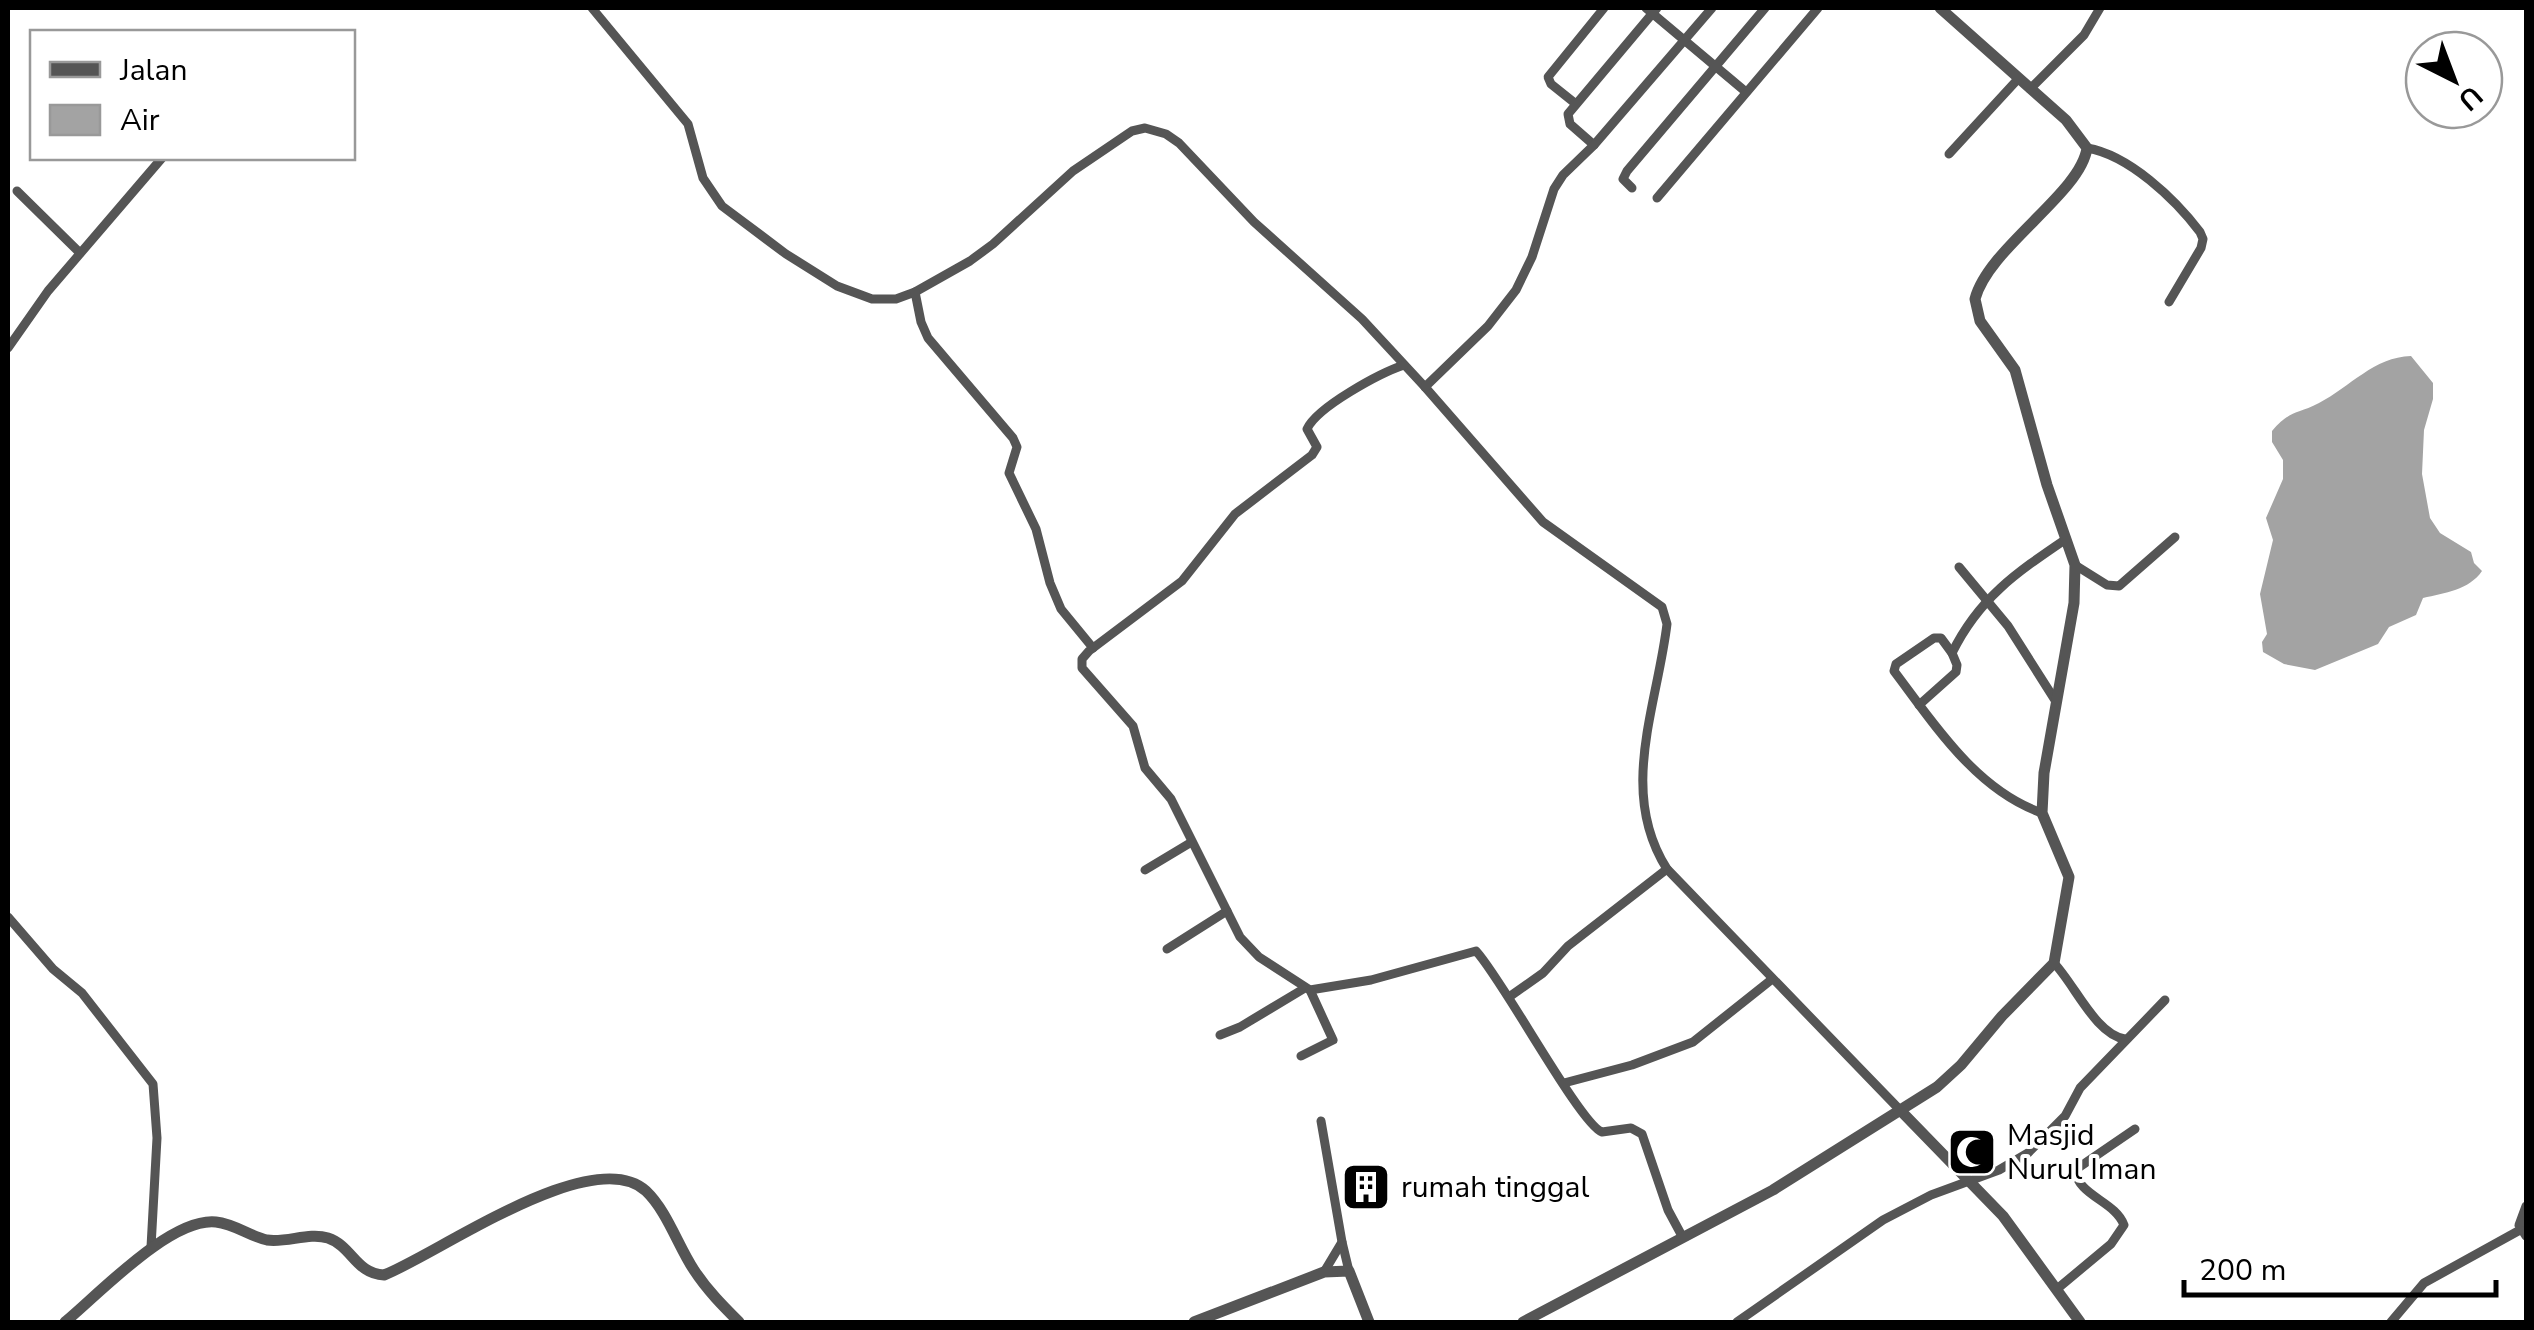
<svg xmlns="http://www.w3.org/2000/svg" width="2534" height="1330" font-family="'Nunito Sans',sans-serif">
<rect width="100%" height="100%" fill="#fff"/>
<path fill="#a3a3a3" d="M2411 356 2433 383V399L2424 430 2422 474 2430 518 2440 533 2471 552 2474 563 2482 571C2469 590 2445 593 2423 598L2416 615 2389 627 2378 644 2315 670 2284 664 2263 652 2262 642 2267 634 2260 594 2273 540 2266 518 2283 479V460L2272 442V431C2291 409 2296 415 2319 403 2350 387 2374 357 2411 356Z"/>
<g fill="none" stroke-linecap="round" stroke-linejoin="round">
<g stroke="#555" stroke-width="9">
<path d="M592 8 688 124 703 178 722 206 786 254 837 286 872 299H896L915 292 970 261 993 244 1073 171 1132 131 1145 128 1166 134 1179 143 1254 222 1362 319 1425 387 1543 522 1662 607 1667 624C1657 707 1618 792 1667 869L1900 1110"/>
<path d="M1646 8 1746 92"/>
<path d="M2030 89 2084 35 2100 8"/>
<path d="M1576 104 1551 84 1548 77 1604 8"/>
<path d="M1594 145 1570 124 1568 114 1657 8"/>
<path d="M2087 148C2129 155 2175 199 2200 232L2203 239 2201 248 2169 302"/>
<path d="M1949 154 2018 79"/>
<path d="M1632 188 1623 179 1627 171 1765 8"/>
<path d="M17 191 80 253"/>
<path d="M1657 198 1818 8"/>
<path d="M915 292 921 322 928 338 1013 438 1017 447 1009 473 1036 529 1050 583 1061 609 1093 648"/>
<path d="M8 348 48 291 162 158"/>
<path d="M1404 365C1380 373 1317 407 1307 429L1317 447 1312 455 1235 514 1182 581 1089 651 1082 659V668L1133 726 1145 768 1171 799 1240 937 1259 957 1310 990 1371 980 1476 951C1503 980 1580 1124 1602 1132L1631 1128 1642 1134 1668 1210 1682 1236"/>
<path d="M1425 387 1488 326 1516 290 1532 257 1554 189 1563 175 1594 145 1712 8"/>
<path d="M2075 565 2107 585 2119 586 2175 537"/>
<path d="M1959 567 2008 626 2055 700"/>
<path d="M1952 653 1941 638H1934L1896 664 1894 671C1934 724 1976 790 2042 813"/>
<path d="M1919 705 1956 672 1957 665 1952 653C1979 598 2016 573 2066 539"/>
<path d="M1145 870 1190 843"/>
<path d="M8 917 53 969 82 993 153 1084 157 1138 151 1247"/>
<path d="M1167 949 1227 911"/>
<path d="M2054 963C2075 985 2096 1035 2125 1039"/>
<path d="M1509 997 1543 973 1568 946 1667 869"/>
<path d="M1220 1035 1240 1027 1305 988"/>
<path d="M1301 1056 1333 1040 1310 990"/>
<path d="M1564 1083 1632 1065 1693 1042 1771 980"/>
<path d="M1321 1121 1342 1242 1324 1272"/>
<path d="M2526 1206 2519 1225 2526 1236"/>
<path d="M1342 1242 1349 1271"/>
<path d="M2057 1289 2111 1244 2124 1225C2115 1201 2078 1196 2075 1170L2135 1129"/>
<path d="M1737 1322 1883 1220 1931 1195 1999 1170 2028 1153 2065 1116 2080 1088 2165 1000"/>
<path d="M2391 1322 2424 1283 2520 1230"/>
</g>
<g stroke="#555" stroke-width="11">
<path d="M1900 1110 2003 1216 2080 1322"/>
<path d="M65 1322C99 1294 171 1217 216 1222 235 1224 249 1236 267 1240 287 1243 309 1232 328 1238 352 1246 356 1274 384 1275 436 1255 593 1142 646 1191 667 1211 678 1246 694 1270 707 1290 723 1306 739 1322"/>
<path d="M1194 1322 1324 1272 1349 1271 1369 1322"/>
<path d="M1523 1322 1773 1190 1937 1087 1961 1065 2002 1016 2054 963 2069 877 2042 813 2044 773 2074 603 2075 565 2047 485 2015 370 1980 321 1975 299C1988 248 2081 193 2087 148L2066 120 1940 8"/>
</g>
</g>
<defs>
<g id="mosque-square" transform="scale(2.5)"><rect x="-9" y="-9" width="18" height="18" rx="4" fill="#000" stroke="#fff"/><path d="M3.5-4.9A6 6 0 1 0 3.5 4.9A5 5 0 1 1 3.5-4.9Z" fill="#fff"/></g>
<g id="building-square" transform="scale(2.5)"><rect x="-9" y="-9" width="18" height="18" rx="4" fill="#000" stroke="#fff"/><path d="M-4-6H4V6H1V3H-1V6H-4ZM-2.5-4.3h1.7v1.8h-1.7ZM.8-4.3h1.7v1.8H.8ZM-2.5-1h1.7V.8h-1.7ZM.8-1h1.7V.8H.8Z" fill="#fff"/></g>
</defs>
<g fill-rule="evenodd">
<use href="#mosque-square" x="1972" y="1152"/>
<use href="#building-square" x="1366" y="1187"/>
</g>
<g text-anchor="middle" stroke-width="8" stroke-linejoin="round" paint-order="stroke">
<g font-size="30" fill="#000" stroke="#fff" text-anchor="start">
<text x="2007" y="1145">Masjid<tspan x="2007" dy="34">Nurul Iman</tspan></text>
<text x="1401" y="1197">rumah tinggal</text>
</g>
</g>
<rect width="2534" height="1330" fill="none" stroke="#000000" stroke-width="20"/>
<rect x="30" y="30" width="325" height="130" fill="#ffffff" stroke="#999999" stroke-width="2.5"/>
<rect x="50" y="62" width="50" height="15" fill="#555555" stroke="#999999" stroke-width="2.5"/>
<text x="120" y="80" font-size="30" fill="#000000">Jalan</text>
<rect x="50" y="105" width="50" height="30" fill="#a3a3a3" stroke="#999999" stroke-width="2.5"/>
<text x="120" y="130" font-size="30" fill="#000000">Air</text>
<g transform="translate(2454 80) rotate(138)"><circle r="48" fill="#ffffff" stroke="#999999" stroke-width="2.5"/>
<path d="M0-8L18 38L0 25L-18 38Z" fill="#000000"/>
<text y="-15" font-size="28" font-weight="bold" text-anchor="middle" fill="#000000">U</text>
</g>
<path d="M2184 1280v15h312v-15" fill="none" stroke="#000000" stroke-width="5"/>
<text x="2199" y="1280" font-size="30" fill="#000000" stroke="#ffffff" stroke-width="8" paint-order="stroke">200 m</text>
</svg>
